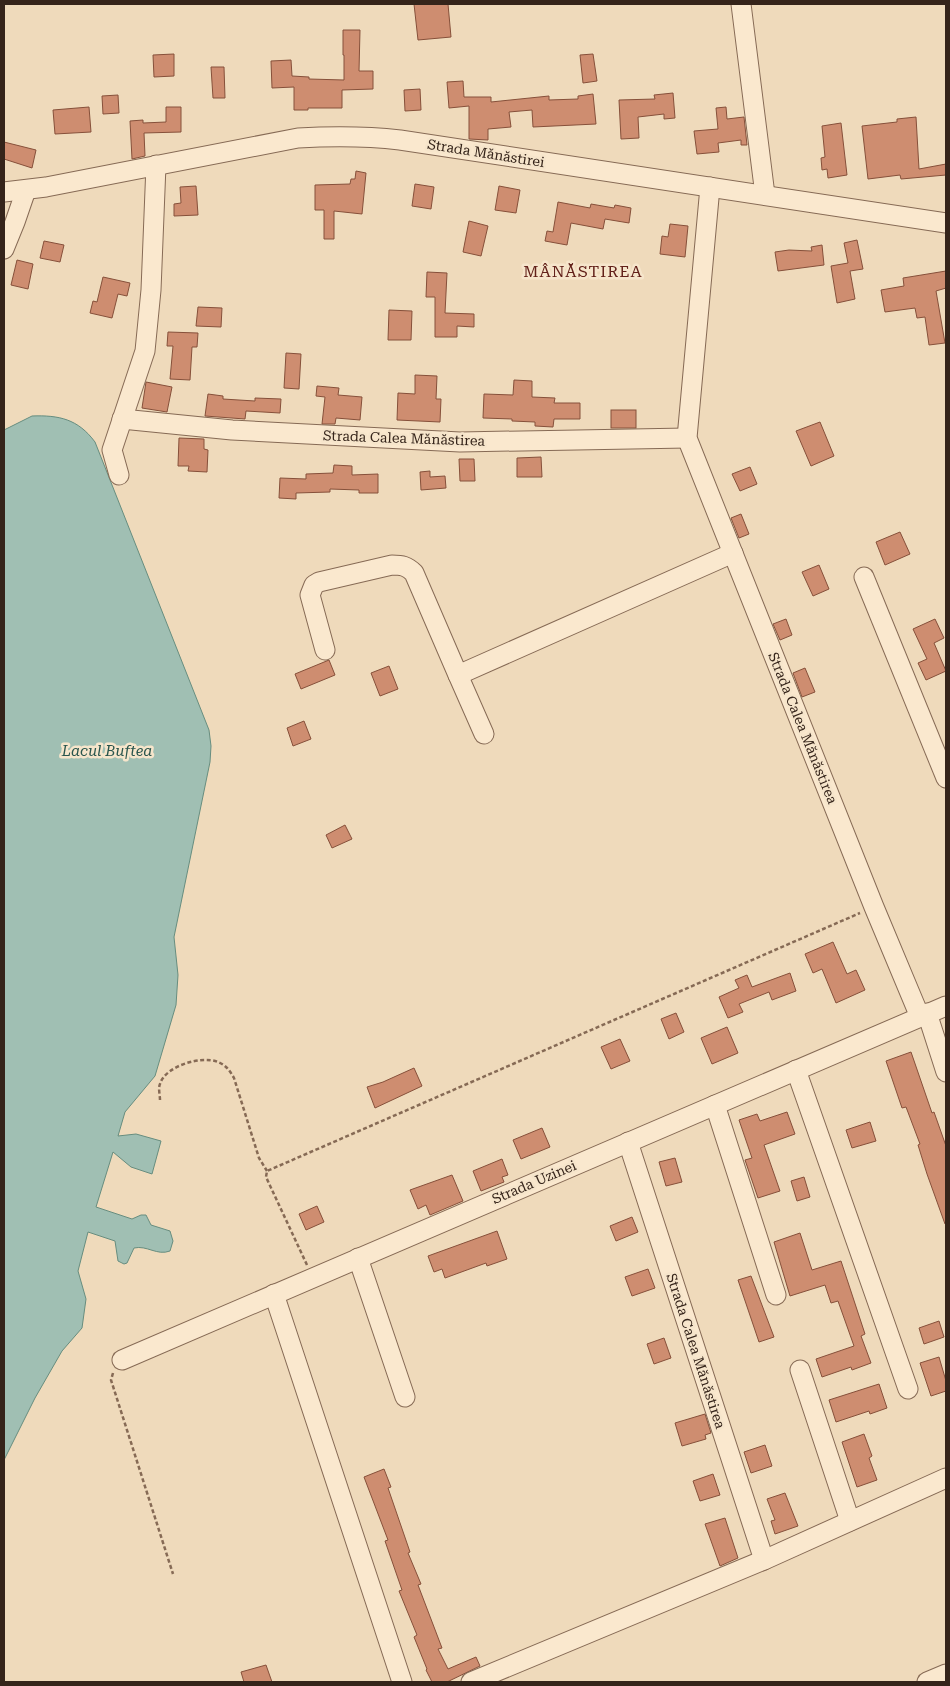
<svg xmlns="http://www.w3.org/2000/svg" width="950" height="1686" font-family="'Roboto Serif',serif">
<rect width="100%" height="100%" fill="#efdabb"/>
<path fill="#a0bfb3" stroke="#678d7f" d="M32 416C59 415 78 419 95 442L209 730 211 746 210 762 174 937 178 975 176 1005 155 1076 125 1112 118 1136 136 1134 161 1141 152 1174 131 1167 113 1152 96 1207 132 1219 141 1215H146L151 1225 170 1231 173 1241 170 1251C157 1256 147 1245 134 1248L127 1263 124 1264 118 1261 115 1241 88 1232 78 1271 86 1299 82 1328 62 1351 35 1398 4 1460V430Z"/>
<g fill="#ce8d70" stroke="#86503a">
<path d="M414 4H448L451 37 418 40Z"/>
<path d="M343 30H360L359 71H373V89L342 90V108H308V110H294V87L272 88 271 61 291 60 292 76 309 77V79L344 80V55H343Z"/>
<path d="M174 54V76L154 77 153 55Z"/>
<path d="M593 54 597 81 583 83 580 55Z"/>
<path d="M211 67H224L225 98H213Z"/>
<path d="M463 81 464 97H491V102L549 96V100L578 99V96L593 94 596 124 533 127 532 110 509 112 511 127 488 129V140L469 139V106L449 108 447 82Z"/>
<path d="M420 89 421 110 405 111 404 90Z"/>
<path d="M673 93 675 118 664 119V114L638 117 639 138 621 139 619 100 655 99 654 95Z"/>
<path d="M118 95 119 113 103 114 102 96Z"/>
<path d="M89 107 91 132 55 134 53 110Z"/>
<path d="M166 107H181V132L144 133 145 156 132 159 130 121 143 120V123L166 122Z"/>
<path d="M726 107 727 119 744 117 747 145H741V140L718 143 719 152 697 154 694 131 718 129 716 108Z"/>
<path d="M916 117 919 169 946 164V175L901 179 900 175 868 179 862 126 897 122V119Z"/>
<path d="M841 123 847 175 828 178 827 169 822 170 821 158 825 157 822 126Z"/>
<path d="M4 142 36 150 32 168 4 159Z"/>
<path d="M356 171 366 173 362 214 334 211V239H324V210H315V185L350 184 351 179H355Z"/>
<path d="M415 184 434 187 431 209 412 206Z"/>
<path d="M196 186 198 215 174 216V204L181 203 180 187Z"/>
<path d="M499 186 520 190 516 213 495 210Z"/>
<path d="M558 202 590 208 591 204 614 208 615 205 631 208 629 223 605 219 603 229 571 223 567 245 545 241 547 231 553 232Z"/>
<path d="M469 221 488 226 481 256 463 252Z"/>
<path d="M670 224 688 226 685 257 660 254 662 236 668 237Z"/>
<path d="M857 240 863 269 850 271 855 299 837 303 831 266 848 263 844 243Z"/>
<path d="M44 241 64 245 60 262 40 258Z"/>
<path d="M822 245 824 265 778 271 775 252 789 250 812 251 811 247Z"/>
<path d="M17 260 33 264 28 289 11 285Z"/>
<path d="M946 271V288L936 291 945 343 929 345 925 317 917 318 915 308 885 312 881 290 904 286 903 278Z"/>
<path d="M427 272 447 273 445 313 474 314V327L457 326V337H435V297H426Z"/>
<path d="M103 277 130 283 127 296 118 294 112 318 90 313 93 301 97 302Z"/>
<path d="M198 307 222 308 221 327 196 326Z"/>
<path d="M389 310 412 311 411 340H388Z"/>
<path d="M168 332 198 333 197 347H192L190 380 170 379 173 346H167Z"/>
<path d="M286 353 301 354 299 389 284 388Z"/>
<path d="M415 375 437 376 436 399H441L440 422 397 420 398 393 415 394Z"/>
<path d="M514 380 532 381V397L555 398 554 403H580V419H554L553 427 535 426V422L512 421V419L483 418 484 394 513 395Z"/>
<path d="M146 382 172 387 167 412 142 408Z"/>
<path d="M317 386 339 388 338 395 362 397 360 420 336 418 335 424H322L325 397 316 396Z"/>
<path d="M208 394 223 396V399L255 401V398L281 399 280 413 246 411 245 419 205 416Z"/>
<rect x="611" y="410" width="25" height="18"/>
<path d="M820 422 834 456 811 466 796 431Z"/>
<path d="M179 438 204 439V449L208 450 207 472 188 471 189 466H178Z"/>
<path d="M541 457 542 477H517V458Z"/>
<path d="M459 459H474L475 481H460Z"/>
<path d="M334 465 352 466V475L378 474V493H359V490L330 489V492L296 493V499L279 498 280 478 306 479V474L333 473Z"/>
<path d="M750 467 757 484 740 491 732 474Z"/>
<path d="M430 471V477L445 476 446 488 421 490 420 472Z"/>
<path d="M741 514 749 534 739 538 731 518Z"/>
<path d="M900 532 910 554 885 565 876 542Z"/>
<path d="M819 565 829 589 813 596 802 572Z"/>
<path d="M786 619 792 635 780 640 773 624Z"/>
<path d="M935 619 944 638 934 643 946 671 926 680 918 663 927 659 913 629Z"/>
<path d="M329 660 335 675 301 689 295 674Z"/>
<path d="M389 666 398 689 380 696 371 673Z"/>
<path d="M805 668 815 692 802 697 793 673Z"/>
<path d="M304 721 311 739 293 746 287 728Z"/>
<path d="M345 825 352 839 332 848 326 835Z"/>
<path d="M833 942 847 974 856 970 865 990 836 1003 822 969 813 973 805 954Z"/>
<path d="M790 973 796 991 772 1000 769 992 739 1004 743 1012 728 1018 719 997 739 988 735 980 747 975 752 987Z"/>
<path d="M676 1013 684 1032 669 1039 661 1019Z"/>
<path d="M727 1027 738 1053 712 1064 701 1038Z"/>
<path d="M620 1039 630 1061 611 1069 601 1047Z"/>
<path d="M911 1052 932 1113 934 1112 946 1146V1224H945L927 1174 918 1145 920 1144 906 1107 902 1108 886 1061Z"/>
<path d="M414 1068 422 1086 375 1108 367 1087 383 1082Z"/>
<path d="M787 1112 795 1134 764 1145 780 1191 758 1198 745 1160 752 1158 739 1120 757 1114 760 1121Z"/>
<path d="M870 1122 876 1141 852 1148 846 1130Z"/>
<path d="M542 1128 550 1147 521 1159 513 1140Z"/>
<path d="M675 1158 682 1182 666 1186 659 1162Z"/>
<path d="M502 1159 508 1175 502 1177 504 1182 481 1191 473 1171Z"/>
<path d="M452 1175 463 1201 430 1215 426 1205 418 1209 410 1190Z"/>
<path d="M804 1177 810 1197 797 1201 791 1181Z"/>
<path d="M317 1206 324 1222 306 1230 299 1214Z"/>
<path d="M632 1217 638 1232 616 1241 610 1226Z"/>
<path d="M497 1231 507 1259 487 1266 486 1263 445 1278 442 1269 434 1272 428 1256Z"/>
<path d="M800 1233 812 1270 841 1261 865 1334 861 1336 871 1363 852 1370 851 1367 822 1377 816 1359 854 1346 838 1301 831 1303 825 1285 790 1296 774 1242Z"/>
<path d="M648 1269 655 1288 632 1296 625 1277Z"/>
<path d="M751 1276 774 1337 759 1342 738 1280Z"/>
<path d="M939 1321 944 1337 924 1344 919 1328Z"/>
<path d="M664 1338 671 1358 654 1364 647 1344Z"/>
<path d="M939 1357 946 1381V1391L931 1396 920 1363Z"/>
<path d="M879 1384 887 1408 870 1414 869 1411 836 1422 829 1400Z"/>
<path d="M705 1414 711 1433 705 1435 706 1439 682 1446 675 1423Z"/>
<path d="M864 1434 872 1456 869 1458 877 1480 857 1487 842 1442Z"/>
<path d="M765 1445 772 1466 751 1473 744 1452Z"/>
<path d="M384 1469 391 1487 388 1488 410 1552 408 1553 421 1584 418 1585 442 1648 438 1649 448 1669 476 1657 480 1666 447 1682H432L426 1670 427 1669 414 1637 417 1635 399 1591 402 1590 385 1541 388 1540 364 1477Z"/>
<path d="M713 1474 720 1495 700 1501 693 1481Z"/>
<path d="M785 1493 798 1526 775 1534 771 1521 775 1520 767 1499Z"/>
<path d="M725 1518 738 1558 720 1566 705 1524Z"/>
<path d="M266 1665 272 1682H244L241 1672Z"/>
</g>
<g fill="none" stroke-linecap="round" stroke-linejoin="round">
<g stroke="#866a55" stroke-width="21">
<g id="minor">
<path d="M741 4 765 195"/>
<path d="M710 187 687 438 874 907 920 1017"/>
<path d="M4 192 46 187 298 138C333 136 366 136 400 140L946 223"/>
<path d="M4 249 15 222 26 190"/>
<path d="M122 419 232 430 460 442 687 438"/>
<path d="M119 475 112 450 145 351 151 290 156 165"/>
<path d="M864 577 946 778"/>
<path d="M325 650 310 595 314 585 319 582 392 565C402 565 407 566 414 573L458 675 733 553"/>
<path d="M458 675 484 734"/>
<path d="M927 1013 946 1072"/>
<path d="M796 1070 908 1389"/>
<path d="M715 1105 776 1295"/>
<path d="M628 1142 764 1560"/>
<path d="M358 1258 405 1397"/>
<path d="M274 1294 402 1682"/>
<path d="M122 1360 946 1006"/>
<path d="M800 1370 850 1521"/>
<path d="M471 1682 764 1560 946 1478"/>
<path d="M927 1682 946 1674"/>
</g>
</g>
<g stroke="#866a55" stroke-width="2.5" stroke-dasharray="4 2.5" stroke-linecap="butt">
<path d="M160 1100C160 1095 158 1088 160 1084 165 1066 202 1055 218 1062 226 1065 230 1071 234 1078L259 1158 267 1171"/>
<path d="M307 1265 266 1177 267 1171 860 913"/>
<path d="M113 1373 111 1380 173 1574"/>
</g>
<use href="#minor" stroke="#fae8ce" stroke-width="19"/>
</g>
<g text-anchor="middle" stroke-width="5" stroke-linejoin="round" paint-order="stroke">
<g font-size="14" fill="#35241a" stroke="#f6e5cb">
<text transform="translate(486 153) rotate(9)" y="5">Strada Mănăstirei</text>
<text transform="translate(404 438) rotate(2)" y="5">Strada Calea Mănăstirea</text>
<text transform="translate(803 728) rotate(68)" y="5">Strada Calea Mănăstirea</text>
<text transform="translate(534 1182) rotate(-23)" y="5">Strada Uzinei</text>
<text transform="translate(696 1351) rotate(72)" y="5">Strada Calea Mănăstirea</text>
</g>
<g font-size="15" font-style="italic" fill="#29554d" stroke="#f6e5cb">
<text x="107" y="756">Lacul Buftea</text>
</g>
<g font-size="16" letter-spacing="1" fill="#622019" stroke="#f6e5cb">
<text x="583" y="277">MÂNĂSTIREA</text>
</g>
</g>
<rect width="950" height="1686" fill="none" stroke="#35241a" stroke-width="10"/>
</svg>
